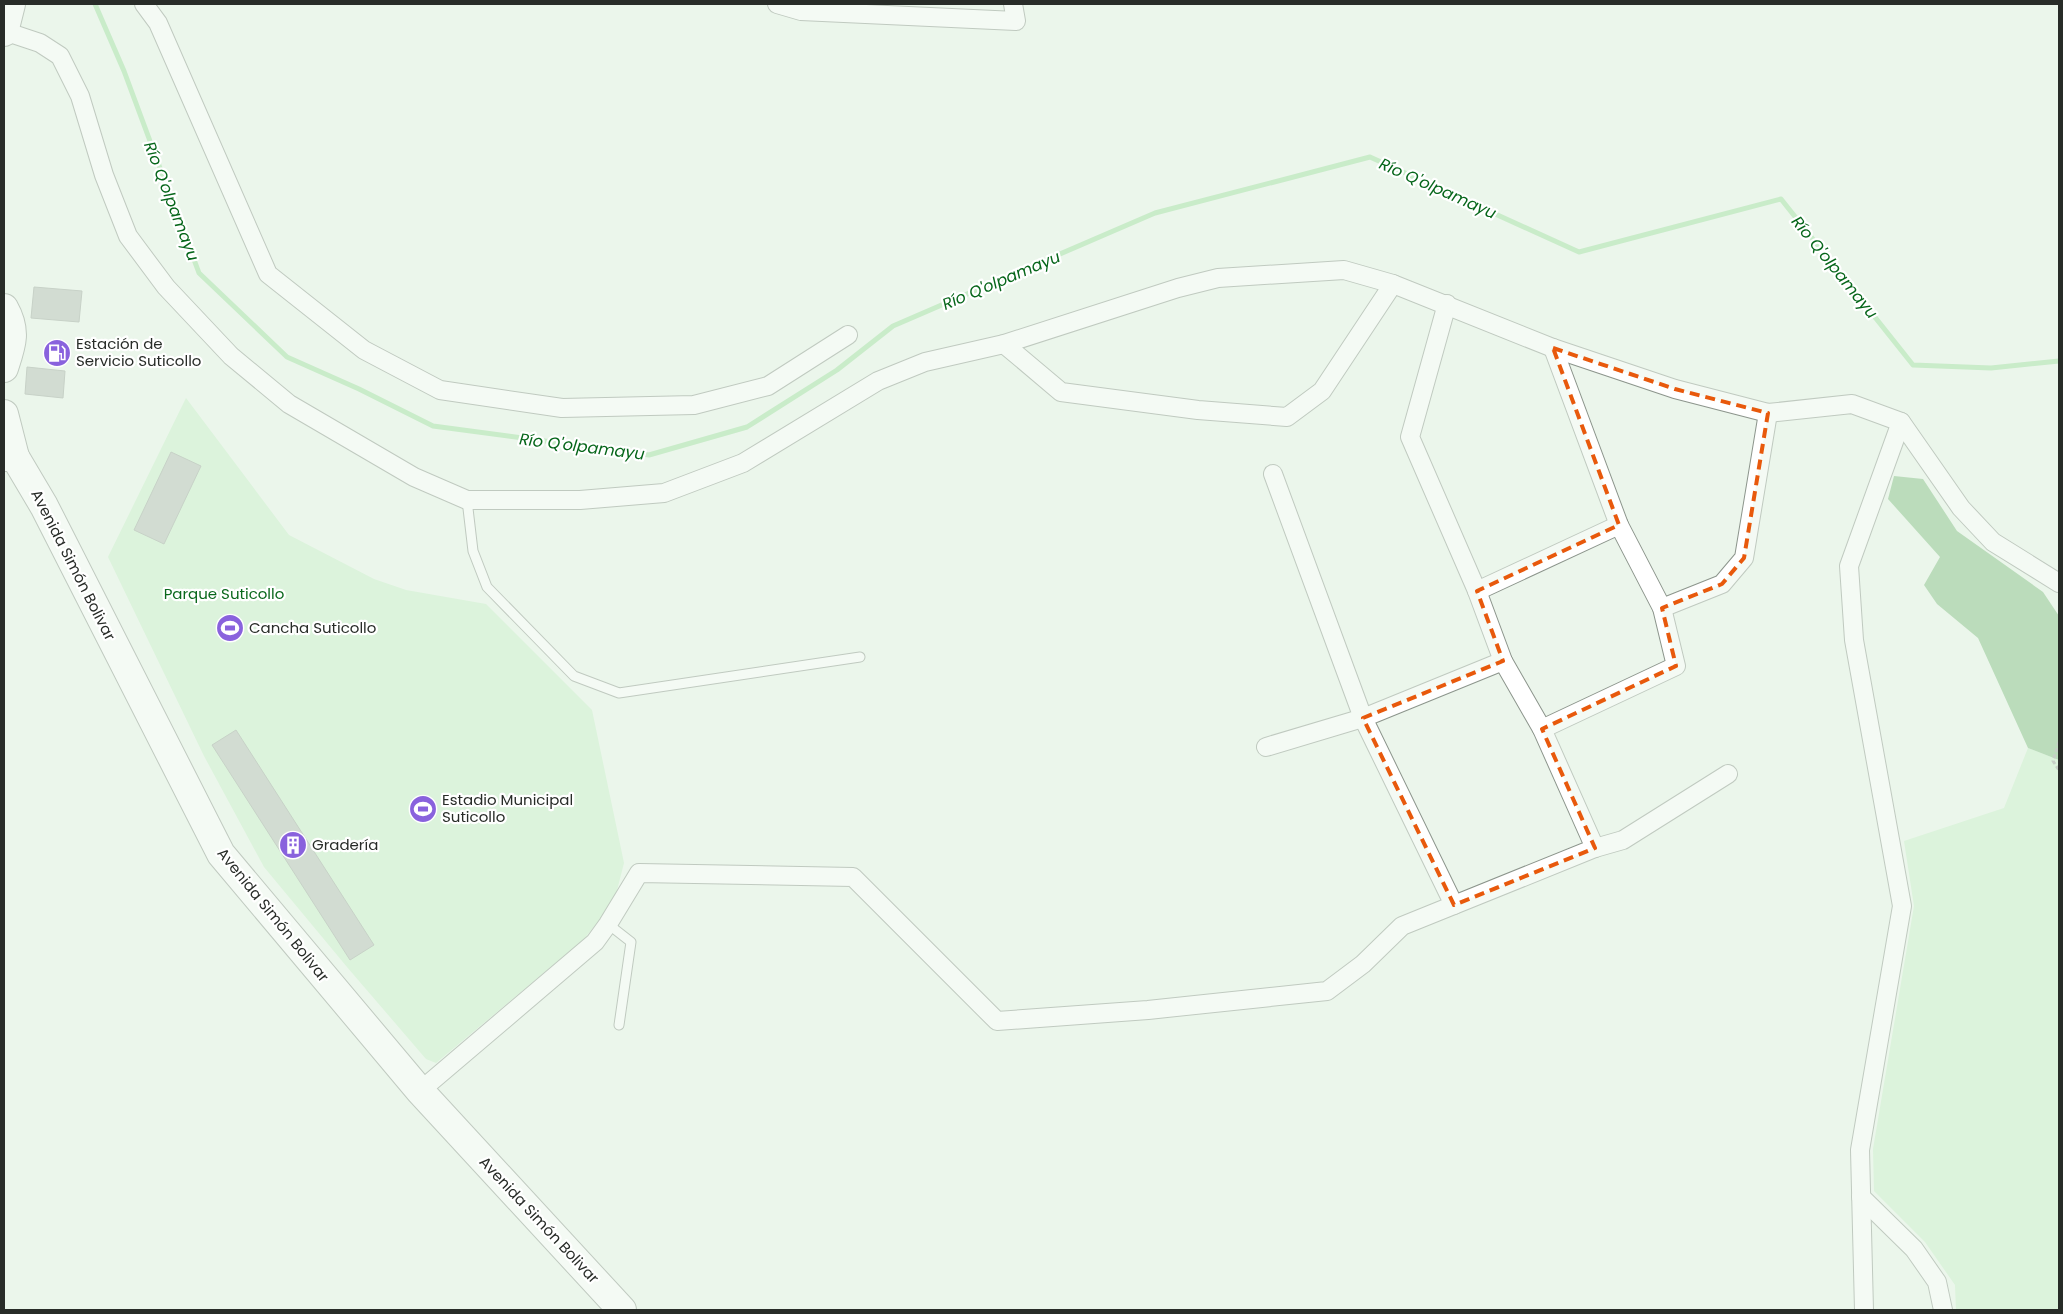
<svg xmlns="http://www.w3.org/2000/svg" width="2063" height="1314" font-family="Poppins,sans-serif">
<rect width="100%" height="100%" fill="#ebf5eb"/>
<g fill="#c9f0c9">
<path d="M186 398 289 535 374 579 406 590 486 604 592 710 624 863 614 902 584 939 436 1063 426 1059 347 967 264 867 204 756 108 557Z"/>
<path d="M2028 748 2059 760V1310H1956L1955 1285 1925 1242 1874 1191 1873 1149 1914 906 1904 841 2004 808Z"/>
</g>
<path fill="#80bd81" d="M1894 476 1923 479 1957 531 2043 592 2059 616V760L2028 748 1978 638 1937 604 1924 585 1940 557 1888 499Z"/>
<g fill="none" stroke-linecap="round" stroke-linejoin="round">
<path stroke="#a0dfa1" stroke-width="5" d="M95 4 124 71 199 273 287 357 359 389 433 426 649 455 747 427 837 370 893 326 1155 213 1370 157 1579 252 1781 199 1913 365 1991 368 2059 361"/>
</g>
<g fill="#b4bdb4" stroke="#9ca59c">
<path d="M34 287 82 291 79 322 31 318Z"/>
<path d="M27 367 65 371 63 398 25 394Z"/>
<path d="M171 452 201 466 164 544 134 530Z"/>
<path d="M236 730 374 945 350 960 212 745Z"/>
</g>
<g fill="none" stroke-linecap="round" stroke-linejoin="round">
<g stroke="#8c958c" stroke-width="11">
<g id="lane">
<path d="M467 500 473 551 487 587 574 676 619 693 860 657"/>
<path d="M608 924 631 942 619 1025"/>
</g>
</g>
<g stroke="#8c958c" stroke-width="20">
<g id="street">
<path d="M144 4 158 23 268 274 364 350 440 390 562 408 694 405 768 386 848 335"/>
<path d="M777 4 801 11 1016 21 1013 4"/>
<path d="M4 31 40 43 60 56 80 96 104 175 128 236 166 287 231 356 289 404 414 477 467 500H580L664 493 743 463 878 381 925 362 1004 344 1178 288 1218 278 1344 270 1393 284 1553 348 1675 389 1768 413 1852 404 1901 422 1961 508 1993 542 2059 583"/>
<path d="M1447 304 1410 437 1477 591 1503 661 1542 729 1595 848"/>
<path d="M1004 344 1061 392 1198 410 1287 417 1322 391 1393 284"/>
<path d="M1273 474 1363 718 1454 905"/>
<path d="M1477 591 1619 525"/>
<path d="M1662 608 1722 584 1744 558 1768 413"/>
<path d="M1542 729 1676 666 1662 608 1619 525 1553 348"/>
<path d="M1266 747 1363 718 1503 661"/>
<path d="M420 1091 595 942 608 924 639 873 853 877 997 1021 1148 1010 1327 991 1363 964 1402 926 1595 848 1623 840 1728 774"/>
<path d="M1861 1197 1914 1249 1937 1282 1943 1310"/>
<path d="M1864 1310 1860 1150 1902 906 1854 640 1849 566 1901 422"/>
</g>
</g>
<g stroke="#8c958c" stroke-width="30">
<g id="primary">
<path d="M4 414 15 457"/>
<path d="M4 443 15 457 44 506 221 854 420 1091 622 1310"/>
</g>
</g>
<g stroke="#8c958c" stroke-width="30">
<g id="highway">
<path d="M4 32 11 4"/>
<path d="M4 308C17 331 12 344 4 368"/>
<path d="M4 457H15"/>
</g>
</g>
<path stroke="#9aa19a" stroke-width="3" stroke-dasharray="4 2.5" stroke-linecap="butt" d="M2059 742 2053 761 2059 770"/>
<use href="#lane" stroke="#fff" stroke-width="9"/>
<use href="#street" stroke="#fff" stroke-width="18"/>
<use href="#primary" stroke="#fff" stroke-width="28"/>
<use href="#highway" stroke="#fff" stroke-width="28"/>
</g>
<path d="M0 0H2063V1314H0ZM1553 348 1675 389 1768 413 1744 558 1722 584 1662 608 1676 666 1542 729 1595 848 1454 905 1363 718 1503 661 1477 591 1619 525Z" fill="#ebf5eb" fill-opacity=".55" fill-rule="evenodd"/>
<path fill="none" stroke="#e8590c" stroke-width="4" stroke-dasharray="10 6" stroke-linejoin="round" d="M1553 348 1675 389 1768 413 1744 558 1722 584 1662 608 1676 666 1542 729 1595 848 1454 905 1363 718 1503 661 1477 591 1619 525Z"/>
<defs>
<g id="fuel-disc" transform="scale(1.4375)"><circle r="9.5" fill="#8962dd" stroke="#fff"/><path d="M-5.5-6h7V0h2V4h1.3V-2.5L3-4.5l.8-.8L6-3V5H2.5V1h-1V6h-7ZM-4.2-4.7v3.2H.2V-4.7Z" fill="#fff"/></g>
<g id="stadium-disc" transform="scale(1.4375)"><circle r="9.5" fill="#8962dd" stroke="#fff"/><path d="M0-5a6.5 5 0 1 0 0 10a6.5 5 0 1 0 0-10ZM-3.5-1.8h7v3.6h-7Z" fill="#fff"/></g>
<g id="building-disc" transform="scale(1.4375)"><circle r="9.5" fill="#8962dd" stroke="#fff"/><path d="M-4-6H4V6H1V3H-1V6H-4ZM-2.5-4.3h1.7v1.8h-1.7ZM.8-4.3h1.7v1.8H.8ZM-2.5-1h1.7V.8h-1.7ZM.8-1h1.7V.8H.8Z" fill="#fff"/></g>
</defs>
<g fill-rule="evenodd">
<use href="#fuel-disc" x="57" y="353"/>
<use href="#stadium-disc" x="230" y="628"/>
<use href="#stadium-disc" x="423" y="809"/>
<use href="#building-disc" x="293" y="845"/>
</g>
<g text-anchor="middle" stroke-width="4.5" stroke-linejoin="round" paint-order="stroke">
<g font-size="15" fill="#282c28" stroke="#fff" text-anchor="start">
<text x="76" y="349">Estación de<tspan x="76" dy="17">Servicio Suticollo</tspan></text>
<text x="249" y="633">Cancha Suticollo</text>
<text x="442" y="805">Estadio Municipal<tspan x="442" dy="17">Suticollo</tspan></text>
<text x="312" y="850">Gradería</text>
</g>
<g font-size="15" fill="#282c28" stroke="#fff">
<text transform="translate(73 565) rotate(63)" y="5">Avenida Simón Bolivar</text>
<text transform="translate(273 915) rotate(51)" y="5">Avenida Simón Bolivar</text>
<text transform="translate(539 1220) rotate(47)" y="5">Avenida Simón Bolivar</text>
</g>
<g font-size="15" fill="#0a681c" stroke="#fff">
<text x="224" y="599">Parque Suticollo</text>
</g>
<g font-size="16" font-style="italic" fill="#06661a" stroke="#fff">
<text transform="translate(1438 188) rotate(24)" y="6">Río Q'olpamayu</text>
<text transform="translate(172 201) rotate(69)" y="6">Río Q'olpamayu</text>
<text transform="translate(1835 267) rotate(51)" y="6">Río Q'olpamayu</text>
<text transform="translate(1001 280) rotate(-23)" y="6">Río Q'olpamayu</text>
<text transform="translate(582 446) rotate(7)" y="6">Río Q'olpamayu</text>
</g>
</g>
<rect width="2063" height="1314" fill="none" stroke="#282c28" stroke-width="10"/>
</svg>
